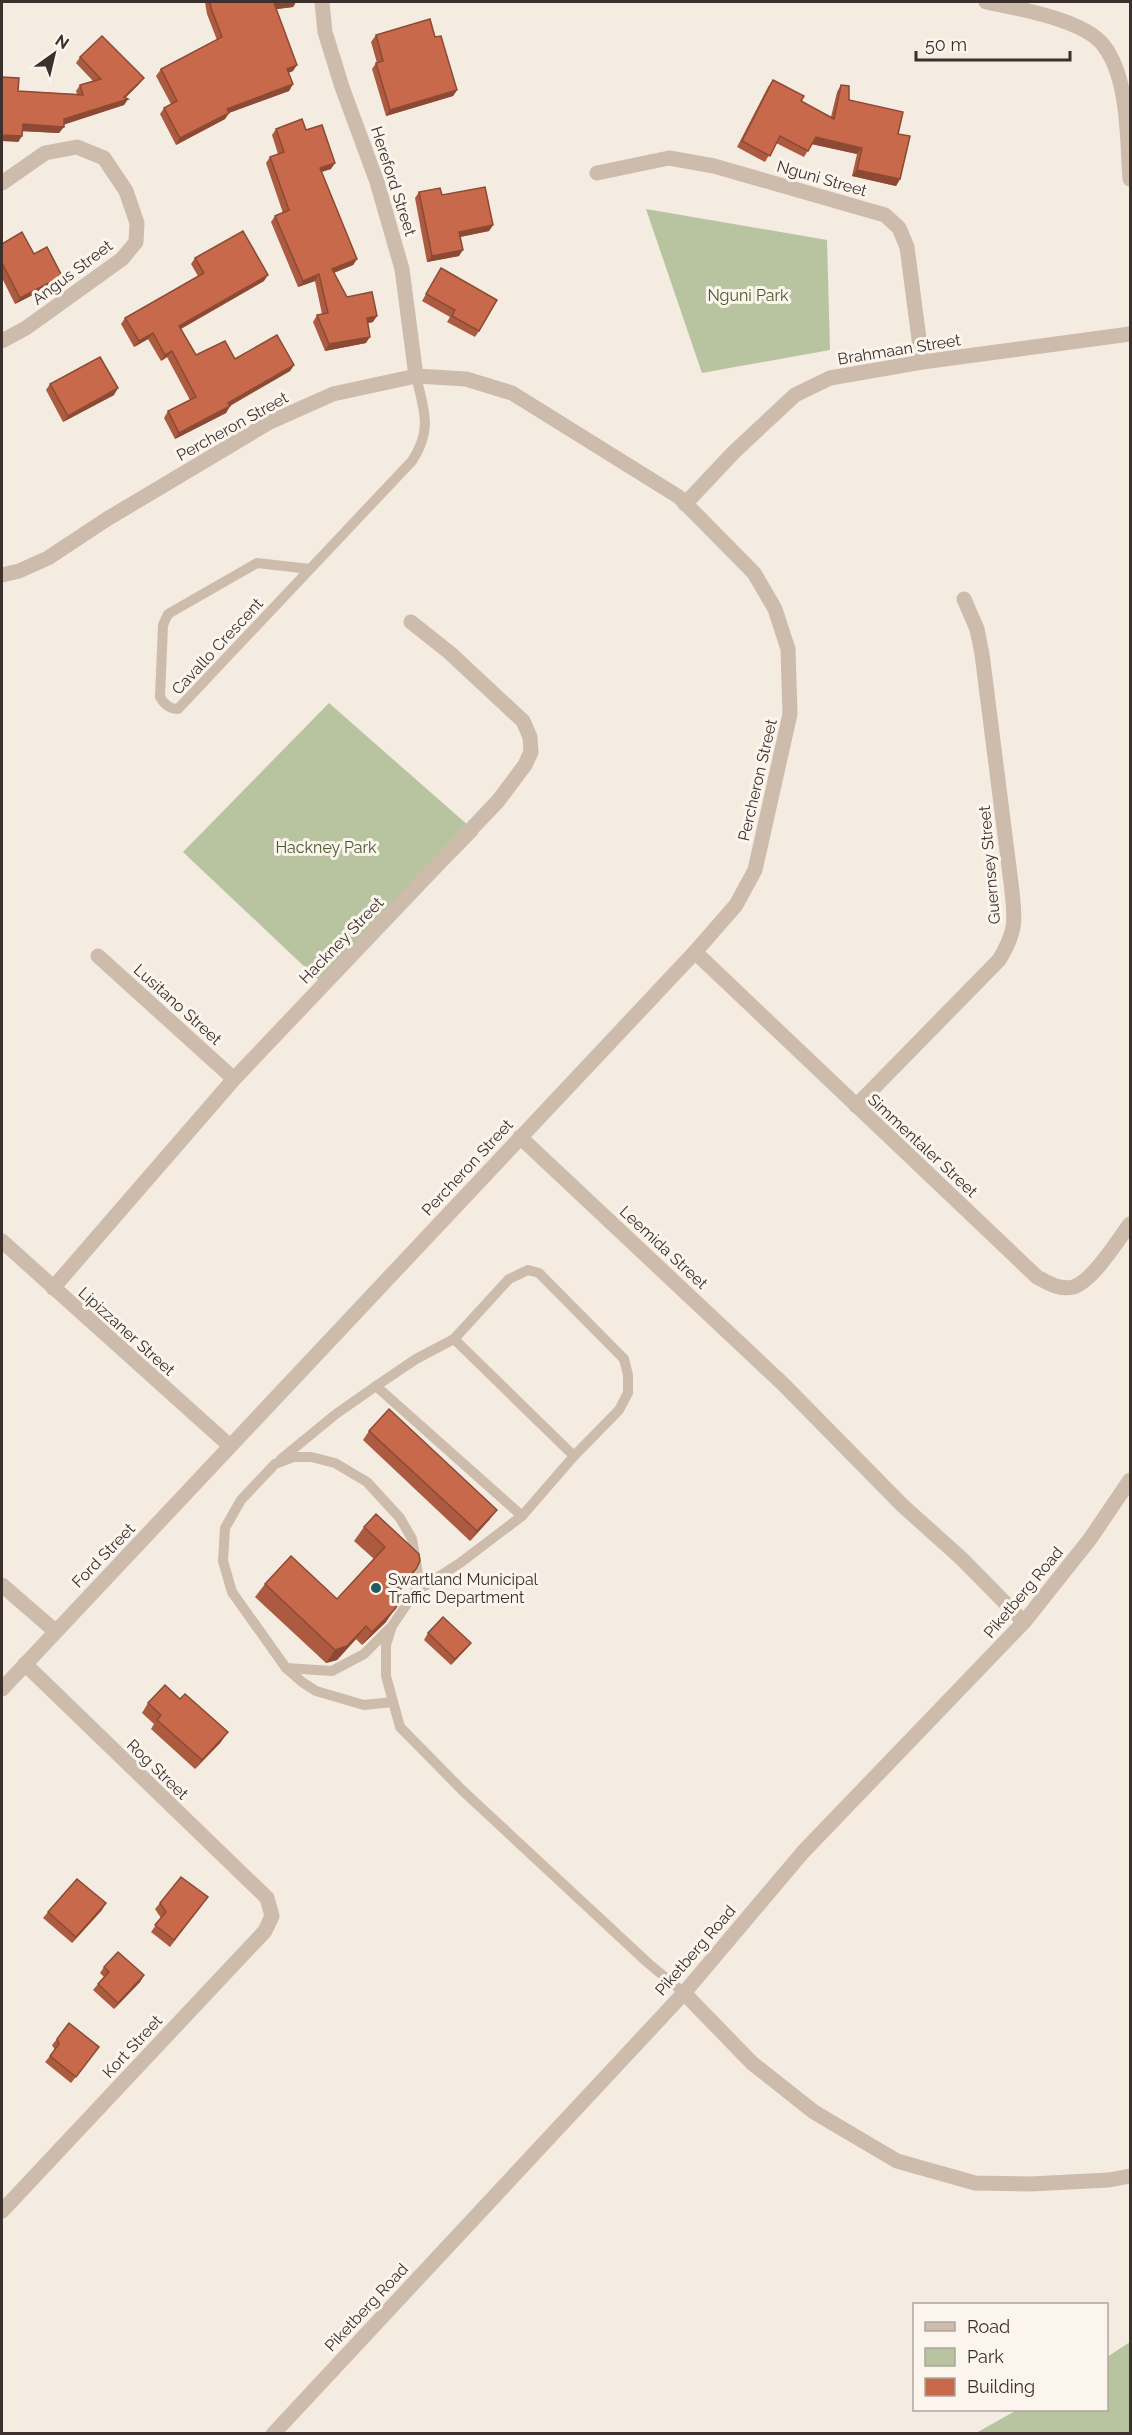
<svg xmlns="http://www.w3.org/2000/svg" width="1132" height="2435" font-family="Raleway,sans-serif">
<rect width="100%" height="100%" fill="#f4ebe1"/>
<g fill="#b8c4a0">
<path d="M646 209 827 240 830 350 702 373Z"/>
<path d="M329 703 478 834 327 988 183 852Z"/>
<path d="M1130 2342V2433H976L1017 2410H1106L1107 2357Z"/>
</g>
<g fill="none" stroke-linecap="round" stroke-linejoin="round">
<g stroke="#cdbbac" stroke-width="10">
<path d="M310 569 257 563 168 614 163 625 160 697C164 704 169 709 178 709L412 461C433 429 424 411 416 376"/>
<path d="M454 1339 574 1456"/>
<path d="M376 1386 522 1516"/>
<path d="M281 1459 336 1414 376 1386 416 1359 454 1339 509 1279 528 1270 539 1273 624 1359 628 1375V1393L619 1410 574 1456 522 1516 460 1563 415 1592"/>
<path d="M286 1668 332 1671 364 1654 390 1628"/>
<path d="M393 1702 364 1705 316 1691 302 1682 286 1668 232 1592 223 1561 225 1528 241 1500 275 1464 293 1457H311L335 1463 367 1482 400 1518 412 1539 418 1574 415 1592 392 1626 386 1645V1676L400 1727 463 1791 648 1963 684 1993"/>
</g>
<g stroke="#cdbbac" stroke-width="15">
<path d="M322 2 325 32 342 87 377 182 402 269 416 376"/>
<path d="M986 2C1017 8 1085 20 1104 46 1129 79 1127 139 1130 179"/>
<path d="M597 173 669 158 714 166 885 215 899 228 907 247 922 362"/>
<path d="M2 183 45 153 77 147 104 158 126 191 137 223 136 242 122 259 26 328 2 341"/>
<path d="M685 504 734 452 795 395 830 378 922 362 1130 334"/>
<path d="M2 575 19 571 48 558 107 519 268 423 333 394 416 376 466 379 512 393 679 497 754 573 775 609 788 649 790 714 755 870 736 905 695 952 2 1689"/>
<path d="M695 952 1037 1277C1048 1283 1059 1290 1073 1287 1092 1282 1118 1240 1130 1224"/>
<path d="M98 956 234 1079"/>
<path d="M856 1106 999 960C1018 929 1015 918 1011 883L982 654 977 629 964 599"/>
<path d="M520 1137 783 1384 902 1505 962 1559 1024 1622"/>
<path d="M2 1241 230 1446"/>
<path d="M53 1288 234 1079 498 801 525 765 531 752 530 737 523 721 450 653 411 622"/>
<path d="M2 1585 55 1631"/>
<path d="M684 1993 752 2063 814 2112 897 2161 975 2183 1030 2184 1109 2180 1130 2176"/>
<path d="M2 2211 265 1931 272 1916 267 1898 25 1664"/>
</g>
<path stroke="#cdbbac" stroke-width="15" d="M273 2434 684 1993 803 1852 1024 1622 1090 1539 1130 1480"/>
</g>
<g fill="#ac5a40">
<path d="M205 2H296L293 7 276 9 293 71 288 73 293 84 289 91 229 113 225 119 176 145 160 114 164 108 171 104 156 76 161 69 217 40 207 14Z"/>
<path d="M376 35 435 37 457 90 453 96 386 116 372 69 376 63H377L371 42Z"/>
<path d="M80 57 144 78 139 84 125 98 128 99 124 105 64 124 59 133 23 131 22 136 18 142V91L77 94 76 91 80 85 93 81 76 63Z"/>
<path d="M773 80 801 101 831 117 837 92 841 85 849 100 898 134 900 179 896 186 852 176 857 154 812 144 804 157 776 143 765 162 737 147 768 87Z"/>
<path d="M276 129 306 130 331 169 321 172 357 259 353 265 334 273 347 297 373 322 368 323 366 343 325 351 313 322 317 315 322 314 315 281 298 287 271 222 275 216 283 213 266 163 270 157 278 154 272 135Z"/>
<path d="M419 192 493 225 489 231 460 237 459 256 427 262 415 198Z"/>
<path d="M2 244 58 282 15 304 2 278Z"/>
<path d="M195 258 264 281 181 329 196 355 294 365 290 371 230 406 226 413 175 439 164 418 168 411 190 400 167 357 161 361 148 339 134 347 121 324 125 318 198 276 191 264Z"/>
<path d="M441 268 479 331 475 337 447 322 450 317 422 301Z"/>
<path d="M50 384 114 395 63 422 46 390Z"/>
<path d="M369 1431 490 1519 470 1541 363 1440Z"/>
<path d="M364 1527 416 1569 407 1583 392 1598 386 1622 362 1645 356 1639 337 1660 326 1663 255 1597 265 1584 337 1599 374 1559 354 1541Z"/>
<path d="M428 1633 471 1643 466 1649 451 1665 424 1640Z"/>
<path d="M148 1703 221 1742 195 1769 151 1729 154 1724 142 1713Z"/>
<path d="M160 1903 203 1904 170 1947 151 1932 161 1918 155 1909Z"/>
<path d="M102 1910 72 1943 43 1918 48 1912Z"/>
<path d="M104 1967 144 1975 140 1982 114 2009 93 1990 104 1977 100 1973Z"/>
<path d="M57 2039 99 2047 71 2083 45 2062 55 2050 52 2045Z"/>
</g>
<g fill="#8c4a34">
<path d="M289 2H296L293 7 270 10 274 3Z"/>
<path d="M297 65 293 71 283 75 287 69Z"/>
<path d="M144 78 139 84 122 101 128 99 124 105 60 126 64 119 124 97Z"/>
<path d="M293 84 289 91 223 115 227 109Z"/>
<path d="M457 90 453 96 386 116 390 110Z"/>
<path d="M229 113 225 119 176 145 180 138Z"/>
<path d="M23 124 64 127 59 133 19 131Z"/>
<path d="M2 135 22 136 18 142 2 141Z"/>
<path d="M816 137 862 148 857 154 811 144Z"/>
<path d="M335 163 331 169 315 174 320 168Z"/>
<path d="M857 170 900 179 896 186 852 176Z"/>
<path d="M493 225 489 231 455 238 459 232Z"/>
<path d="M463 250 459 256 427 262 432 256Z"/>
<path d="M357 259 353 265 328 275 332 269Z"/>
<path d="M319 274 315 281 298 287 303 281Z"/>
<path d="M268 275 264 281 175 332 179 326Z"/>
<path d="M62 276 58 282 15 304 20 298Z"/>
<path d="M377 316 373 322 362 324 367 318Z"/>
<path d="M153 333 148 339 134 347 139 341Z"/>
<path d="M370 337 366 343 325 351 329 344Z"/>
<path d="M172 351 167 357 161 361 165 355Z"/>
<path d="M294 365 290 371 224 409 228 403Z"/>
<path d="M118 388 114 395 63 422 68 416Z"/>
<path d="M230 406 226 413 175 439 179 433Z"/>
<path d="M497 1510 490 1519 470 1541 477 1531Z"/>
<path d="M416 1569 407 1583 381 1610 390 1596Z"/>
<path d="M395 1609 386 1622 362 1645 372 1632Z"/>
<path d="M366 1626 356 1639 337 1660 326 1663 335 1650Z"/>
<path d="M471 1643 466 1649 451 1665 455 1659Z"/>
<path d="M228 1732 221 1742 195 1769 202 1760Z"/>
<path d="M106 1903 102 1910 72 1943 76 1937Z"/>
<path d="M144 1975 140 1982 114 2009 118 2003Z"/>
</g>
<g fill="#c8694b" stroke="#8c4a34" stroke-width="1.5">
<path d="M210 2H289L274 3 297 65 287 69 293 84 227 109 229 113 180 138 164 108 177 101 161 69 222 37 211 8Z"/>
<path d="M430 19 435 37 441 36 457 90 390 110 376 63 383 61 376 35Z"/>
<path d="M102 36 144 78 124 97 128 99 64 119V127L23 124 22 136 2 135V77L19 78 18 91 83 95 80 85 101 79 80 57Z"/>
<path d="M773 80 804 96 801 101 834 119 841 85 849 86V100L903 112 898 134 910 136 900 179 857 170 862 148 816 137 808 151 780 136 770 156 742 141Z"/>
<path d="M302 119 306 130 322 125 335 163 320 168 357 259 332 269 347 297 372 292 377 316 367 318 370 337 329 344 317 315 328 313 319 274 303 281 275 216 289 210 270 157 284 152 276 129Z"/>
<path d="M485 187 493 225 459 232 463 250 432 256 419 192 440 188 442 195Z"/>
<path d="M243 231 268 275 179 326 196 355 225 341 235 359 277 335 294 365 228 403 230 406 179 433 168 411 196 397 172 351 165 355 153 333 139 341 125 318 204 273 195 258Z"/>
<path d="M22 232 34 254 47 247 62 276 20 298 2 263V244Z"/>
<path d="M441 268 497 300 479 331 452 316 455 310 426 294Z"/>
<path d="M100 357 118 388 68 416 50 384Z"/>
<path d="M389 1409 497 1510 477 1531 369 1431Z"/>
<path d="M376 1514 419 1554 420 1561 416 1569 390 1596 398 1604 395 1609 372 1632 366 1626 347 1646 335 1650 265 1584 291 1556 337 1599 385 1547 364 1527Z"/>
<path d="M443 1617 471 1643 455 1659 428 1633Z"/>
<path d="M165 1685 180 1699 185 1694 228 1732 202 1760 157 1720 161 1715 148 1703Z"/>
<path d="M181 1877 208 1897 174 1940 155 1925 166 1912 160 1903Z"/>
<path d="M77 1879 106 1903 76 1937 48 1912Z"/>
<path d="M118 1952 144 1975 118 2003 98 1984 109 1972 104 1967Z"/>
<path d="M69 2023 99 2047 76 2077 50 2056 59 2044 57 2039Z"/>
</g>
<circle fill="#1f5a5e" stroke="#fbf5ee" stroke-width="2" cx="376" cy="1588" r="6"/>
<g text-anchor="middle" stroke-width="6" stroke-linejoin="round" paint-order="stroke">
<g font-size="16" fill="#3b302b" stroke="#fbf5ee">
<text transform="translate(822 178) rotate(16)" y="6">Nguni Street</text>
<text transform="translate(394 181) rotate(72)" y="6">Hereford Street</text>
<text transform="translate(72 272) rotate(-37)" y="6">Angus Street</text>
<text transform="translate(899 349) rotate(-9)" y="6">Brahmaan Street</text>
<text transform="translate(232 426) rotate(-29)" y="6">Percheron Street</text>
<text transform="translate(217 646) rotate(-47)" y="6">Cavallo Crescent</text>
<text transform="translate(757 780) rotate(-77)" y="6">Percheron Street</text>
<text transform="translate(989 865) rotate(-95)" y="6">Guernsey Street</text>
<text transform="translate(341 940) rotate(-46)" y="6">Hackney Street</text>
<text transform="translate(178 1004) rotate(42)" y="6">Lusitano Street</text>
<text transform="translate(923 1145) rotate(43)" y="6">Simmentaler Street</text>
<text transform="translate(467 1167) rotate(-47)" y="6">Percheron Street</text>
<text transform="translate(664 1247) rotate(43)" y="6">Leemida Street</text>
<text transform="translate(127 1331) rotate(42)" y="6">Lipizzaner Street</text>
<text transform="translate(103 1555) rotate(-46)" y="6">Ford Street</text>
<text transform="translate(1023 1592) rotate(-50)" y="6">Piketberg Road</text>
<text transform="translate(158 1769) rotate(44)" y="6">Rog Street</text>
<text transform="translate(695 1950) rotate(-49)" y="6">Piketberg Road</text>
<text transform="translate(132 2046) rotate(-47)" y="6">Kort Street</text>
<text transform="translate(366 2307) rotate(-47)" y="6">Piketberg Road</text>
</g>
<g font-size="16" fill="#4a5a2e" stroke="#fbf5ee">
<text x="748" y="301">Nguni Park</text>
<text x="326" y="853">Hackney Park</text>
</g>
<g font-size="16" fill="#3b302b" stroke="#fbf5ee" text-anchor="start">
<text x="388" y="1585">Swartland Municipal<tspan x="388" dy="18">Traffic Department</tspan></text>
</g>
</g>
<rect width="1132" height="2435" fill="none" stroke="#3b302b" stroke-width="6"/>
<rect x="913" y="2303" width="195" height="108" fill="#fbf5ee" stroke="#aea6a0" stroke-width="1.5"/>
<rect x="925" y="2322" width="30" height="9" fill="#cdbbac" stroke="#aea6a0" stroke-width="1.5"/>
<text x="967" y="2333" font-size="18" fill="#3b302b">Road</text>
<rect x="925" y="2348" width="30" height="18" fill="#b8c4a0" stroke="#aea6a0" stroke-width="1.5"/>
<text x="967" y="2363" font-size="18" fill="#3b302b">Park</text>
<rect x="925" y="2378" width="30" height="18" fill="#c8694b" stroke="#aea6a0" stroke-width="1.5"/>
<text x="967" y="2393" font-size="18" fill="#3b302b">Building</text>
<g transform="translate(54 54) rotate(34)" stroke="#fbf5ee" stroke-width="4.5" paint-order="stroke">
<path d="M0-4.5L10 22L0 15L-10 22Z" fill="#3b302b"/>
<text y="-9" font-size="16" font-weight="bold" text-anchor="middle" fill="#3b302b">N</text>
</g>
<path d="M916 51v9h154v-9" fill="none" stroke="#3b302b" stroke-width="3"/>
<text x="925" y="51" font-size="18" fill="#3b302b" stroke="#fbf5ee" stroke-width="4.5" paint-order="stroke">50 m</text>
</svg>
